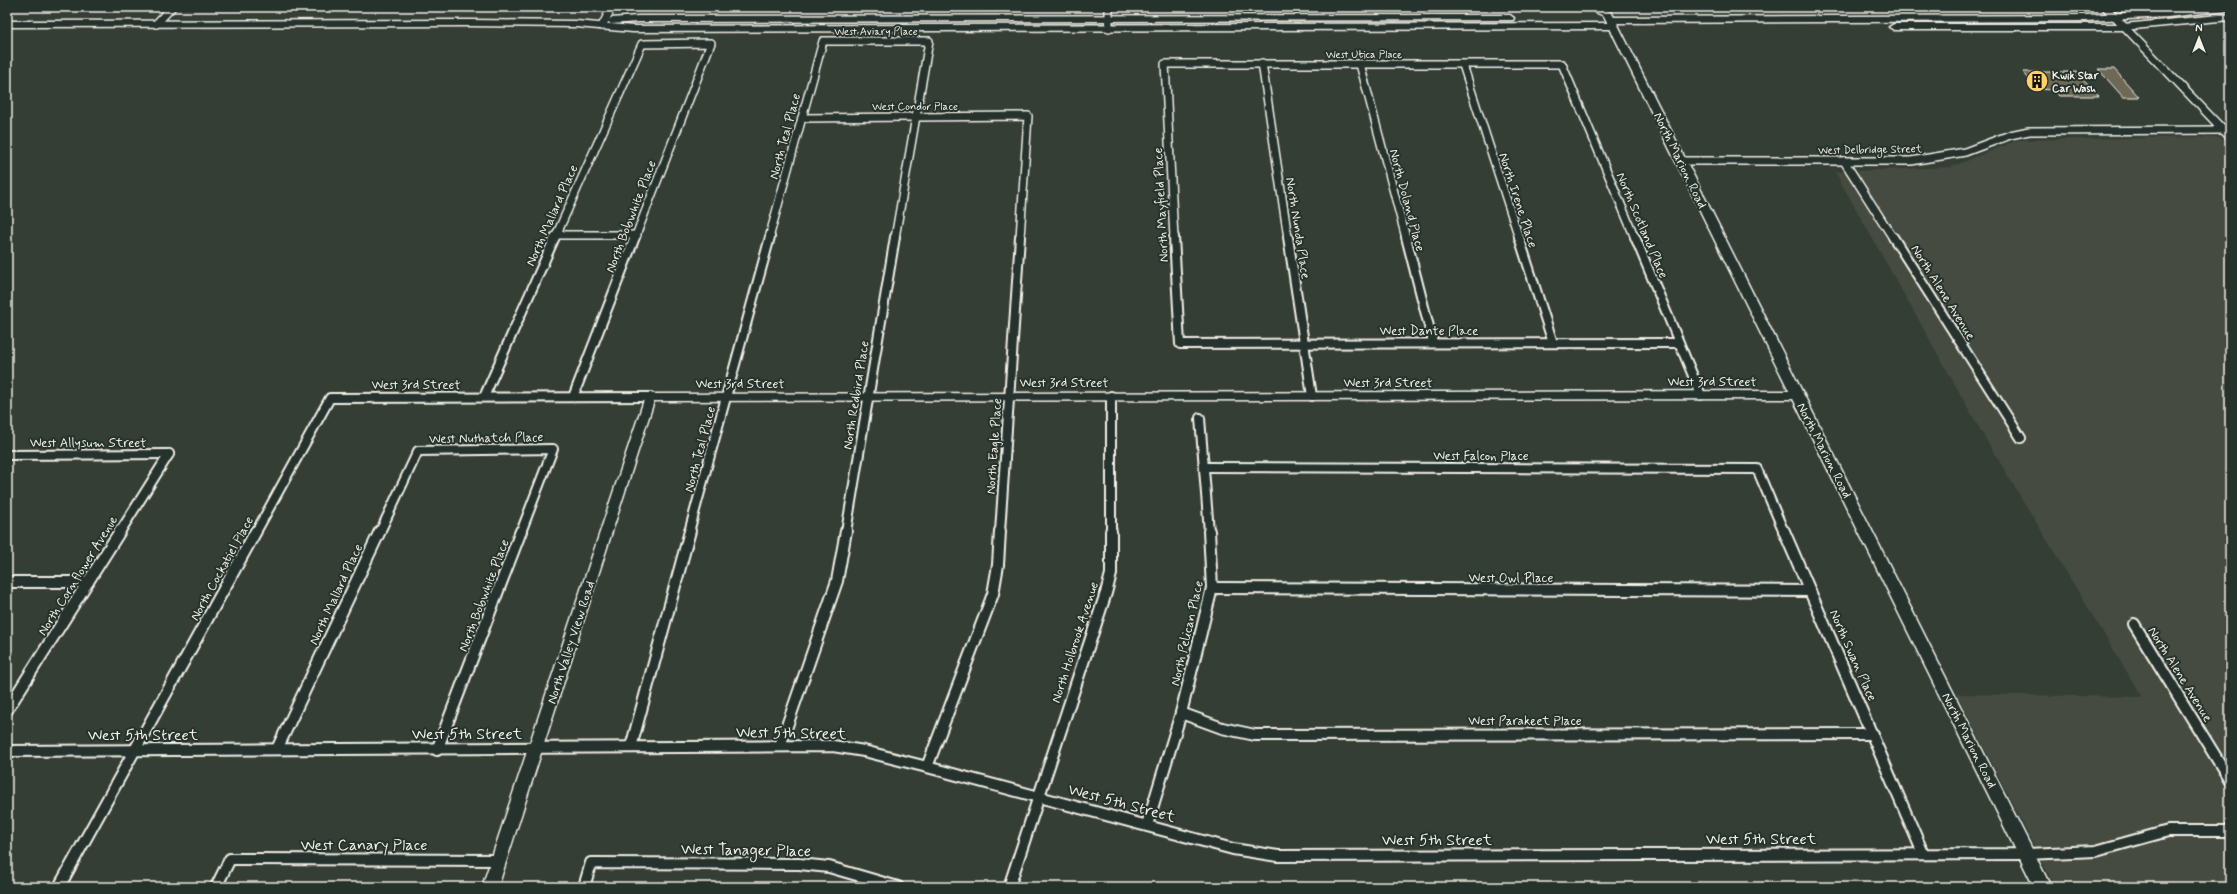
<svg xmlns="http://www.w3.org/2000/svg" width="2237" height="894" font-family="Mynerve,sans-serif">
<rect width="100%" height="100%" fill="#343e35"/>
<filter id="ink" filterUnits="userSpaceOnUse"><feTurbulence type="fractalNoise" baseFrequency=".025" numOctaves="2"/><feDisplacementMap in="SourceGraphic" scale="8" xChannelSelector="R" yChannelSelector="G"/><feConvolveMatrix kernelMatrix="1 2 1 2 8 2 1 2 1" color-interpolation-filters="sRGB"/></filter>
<g filter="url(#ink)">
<g fill="#454b3f">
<path d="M1761 7H2093L2098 12 1763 11Z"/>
<path d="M2220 137 2230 148V887H2055L1957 694 2142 697 1985 438 1835 172 1951 167 2018 140Z"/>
</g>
<g fill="#6e6957" stroke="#f4f1e8">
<path d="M2098 69H2114L2139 97H2123Z"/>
<path d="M2023 72H2077L2099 96H2059L2054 90 2038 89Z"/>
</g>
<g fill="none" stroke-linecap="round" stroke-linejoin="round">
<g stroke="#f4f1e8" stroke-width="10">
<g id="minor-far2">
<path d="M1109 7V28"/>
<path d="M156 24 172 7"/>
<path d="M602 26 612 7"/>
<path d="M1262 63 1288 238"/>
<path d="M1360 64 1406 238"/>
<path d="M1463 65 1519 238"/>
<path d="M802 118 1028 116 1020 238"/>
<path d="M1681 161H1911L1965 152 2010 135 2029 131 2230 130"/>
<path d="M1844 161 1893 238"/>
<path d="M557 235H637"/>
<path d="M555 238 642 44 711 43 635 238"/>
<path d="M769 238 823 41H929L895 238"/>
<path d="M1174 238 1165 64H1562L1635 238"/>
</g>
</g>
<g stroke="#f4f1e8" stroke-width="12">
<g id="minor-far1">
<path d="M1174 237 1180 344 1679 343"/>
<path d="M1288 237 1312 396"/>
<path d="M1406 237 1433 342"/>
<path d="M1519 237 1553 343"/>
<path d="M1635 237 1701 395"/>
<path d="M1893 237 2021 438"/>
<path d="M1111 396V532"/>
<path d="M484 397 555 237"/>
<path d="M573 397 635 237"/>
<path d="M1200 418 1209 532"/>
<path d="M7 455 169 454"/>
<path d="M1205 467 1757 469 1784 532"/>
<path d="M120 532 169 454"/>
<path d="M256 532 330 398 650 397"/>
<path d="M380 532 418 451 553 449 521 532"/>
<path d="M689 532 770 237"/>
<path d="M846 532 895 237"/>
<path d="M1000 532 1020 237"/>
</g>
</g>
<g stroke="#f4f1e8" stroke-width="14">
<g id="minor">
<path d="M1784 531 1923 853"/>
<path d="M7 582H88"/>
<path d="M1212 588 1810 591"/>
<path d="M2134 624 2230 780"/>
<path d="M7 710 120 531"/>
<path d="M1181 713 1222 728 1255 735 1873 734"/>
<path d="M780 746 837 581 846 531"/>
<path d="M631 747 690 531"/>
<path d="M277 749 380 531"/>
<path d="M437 750 521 531"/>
<path d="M7 751 833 746 864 751 927 767 1233 849 1278 856 2026 854 2096 851 2168 831H2230"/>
<path d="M927 767 993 594 998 565 1000 531"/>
<path d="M1147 825 1181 713 1212 588 1209 531"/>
<path d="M59 887 256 531"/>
<path d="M216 887 230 859 499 860"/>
<path d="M584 887 591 863 799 864 829 867 898 887"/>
<path d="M1009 887 1106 593 1111 574V531"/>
</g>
</g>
<g stroke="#f4f1e8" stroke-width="3">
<g id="tertiary">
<path d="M2101 7H2110L2230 132V140L2227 139Z"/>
<path d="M1510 15 1514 18 1513 20 638 22 611 24 607 21 611 18 638 16Z"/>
<path d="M469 20 576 21 633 26 1614 23 1618 26 1614 29 633 32 576 27 469 26 7 27V21Z"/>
<path d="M1797 391 1803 395 1797 399 654 401 498 887H482L646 394Z"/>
</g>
</g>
<g stroke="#f4f1e8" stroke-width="3">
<g id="secondary">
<path d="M1592 7C1601 7 1610 9 1614 17L2086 15 2230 7 2229 10 2168 17 2086 21 1617 23 2051 887H2034L1604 16 1595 12Z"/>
<path d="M2230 14V20L2123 30H1894L1889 27 1894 24H2123Z"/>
</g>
</g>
<use href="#minor-far2" stroke="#26332d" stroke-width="7"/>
<use href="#minor-far1" stroke="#26332d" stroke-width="8"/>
<use href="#minor" stroke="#26332d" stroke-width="10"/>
<use href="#tertiary" fill="#26332d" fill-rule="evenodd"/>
<use href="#secondary" fill="#26332d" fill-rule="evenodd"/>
</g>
</g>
<defs>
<g id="building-disc" transform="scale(1.15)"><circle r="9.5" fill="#ffd166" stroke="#26332d"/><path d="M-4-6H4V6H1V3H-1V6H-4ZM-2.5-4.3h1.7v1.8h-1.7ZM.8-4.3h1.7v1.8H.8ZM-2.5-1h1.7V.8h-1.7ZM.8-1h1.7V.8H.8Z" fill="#111"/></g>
</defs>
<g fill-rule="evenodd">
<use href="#building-disc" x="2037" y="81"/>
</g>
<g text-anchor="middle" stroke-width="4" stroke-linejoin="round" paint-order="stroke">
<g font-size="11" fill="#f4f1e8" stroke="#26332d">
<text x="876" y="35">West Aviary Place</text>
<text x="1364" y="58">West Utica Place</text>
<text x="915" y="110">West Condor Place</text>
<text transform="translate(1870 149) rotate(-1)" y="4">West Delbridge Street</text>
</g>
<g font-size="11" font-weight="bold" fill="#f4f1e8" stroke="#26332d" text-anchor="start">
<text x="2052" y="79">Kwik Star<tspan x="2052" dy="13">Car Wash</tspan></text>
</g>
<g font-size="13" fill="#f4f1e8" stroke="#26332d">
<text transform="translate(784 136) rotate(-75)" y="5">North Teal Place</text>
<text transform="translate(1681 160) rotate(64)" y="5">North Marion Road</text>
<text transform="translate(1408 200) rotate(75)" y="5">North Doland Place</text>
<text transform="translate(1519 200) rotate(72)" y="5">North Irene Place</text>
<text transform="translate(1160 205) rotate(-93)" y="5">North Mayfield Place</text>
<text transform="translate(551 215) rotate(-66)" y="5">North Mallard Place</text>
<text transform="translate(630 216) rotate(-69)" y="5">North Bobwhite Place</text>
<text transform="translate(1643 225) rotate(67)" y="5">North Scotland Place</text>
<text transform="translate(1299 228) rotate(81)" y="5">North Nunda Place</text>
<text transform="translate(1944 292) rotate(58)" y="5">North Alene Avenue</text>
<text x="1429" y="335">West Dante Place</text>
<text x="1712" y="386">West 3rd Street</text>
<text x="1064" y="387">West 3rd Street</text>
<text x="1388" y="387">West 3rd Street</text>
<text x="740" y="388">West 3rd Street</text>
<text x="416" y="389">West 3rd Street</text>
<text transform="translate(855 395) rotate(-81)" y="5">North Redbird Place</text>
<text transform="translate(486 437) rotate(-1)" y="5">West Nuthatch Place</text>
<text x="88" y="447">West Allysum Street</text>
<text transform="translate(993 446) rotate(-86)" y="5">North Eagle Place</text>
<text transform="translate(699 449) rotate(-75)" y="5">North Teal Place</text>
<text transform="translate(1825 450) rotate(63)" y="5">North Marion Road</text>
<text x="1481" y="460">West Falcon Place</text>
<text transform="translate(221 568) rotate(-61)" y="5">North Cockatiel Place</text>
<text transform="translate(77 575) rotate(-58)" y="5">North Cornflower Avenue</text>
<text x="1511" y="582">West Owl Place</text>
<text transform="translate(335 594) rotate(-65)" y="5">North Mallard Place</text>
<text transform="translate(483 595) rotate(-69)" y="5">North Bobwhite Place</text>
<text transform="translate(1186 633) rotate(-77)" y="5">North Pelican Place</text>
<text transform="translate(570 642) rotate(-72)" y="5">North Valley View Road</text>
<text transform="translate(1074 642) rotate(-72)" y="5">North Holbrook Avenue</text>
<text transform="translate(1854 655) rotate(66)" y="5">North Swan Place</text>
<text transform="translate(2181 674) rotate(58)" y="5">North Alene Avenue</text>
<text x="1525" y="725">West Parakeet Place</text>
<text transform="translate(1970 740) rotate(63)" y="5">North Marion Road</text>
</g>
<g font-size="16" fill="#f4f1e8" stroke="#26332d">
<text transform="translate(791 732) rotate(1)" y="6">West 5th Street</text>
<text x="467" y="739">West 5th Street</text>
<text x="143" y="740">West 5th Street</text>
<text transform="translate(1122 802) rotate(15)" y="6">West 5th Street</text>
<text x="1761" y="844">West 5th Street</text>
<text x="1437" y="845">West 5th Street</text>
<text x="364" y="850">West Canary Place</text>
<text transform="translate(746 849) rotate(1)" y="6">West Tanager Place</text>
</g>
</g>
<rect width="2237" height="894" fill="none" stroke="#26332d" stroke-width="24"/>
<rect x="12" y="12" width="2213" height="870" fill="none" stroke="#f4f1e8" stroke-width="1.5" filter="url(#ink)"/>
<g transform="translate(2199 38)" stroke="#26332d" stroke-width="3" paint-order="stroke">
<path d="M0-3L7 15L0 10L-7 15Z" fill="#f4f1e8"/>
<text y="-6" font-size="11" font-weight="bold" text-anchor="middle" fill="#f4f1e8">N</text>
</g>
</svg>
